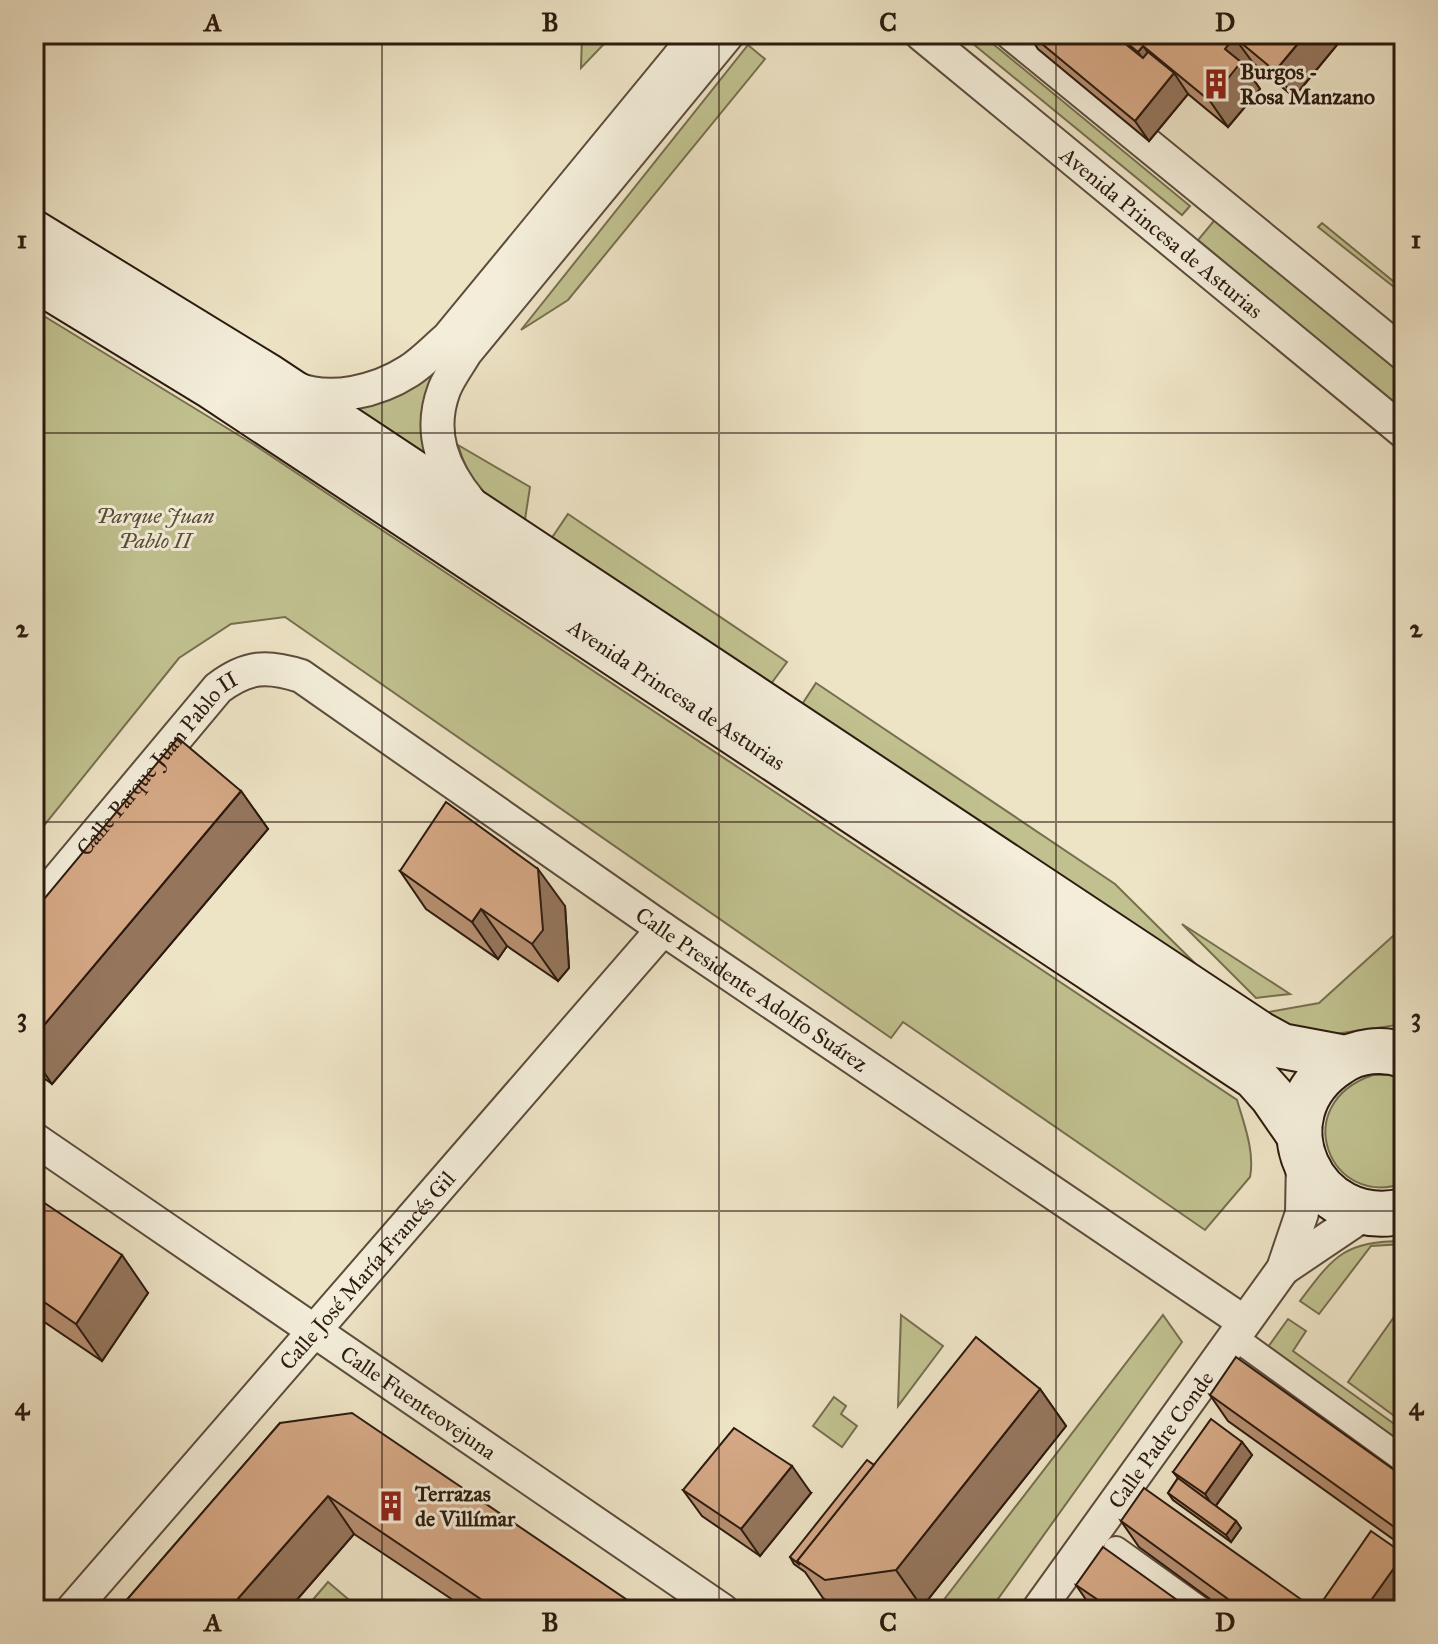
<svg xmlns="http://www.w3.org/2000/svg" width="1438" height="1644" font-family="'IM FELL Great Primer',serif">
<rect width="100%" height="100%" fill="#ede3c5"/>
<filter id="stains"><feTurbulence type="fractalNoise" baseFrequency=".0025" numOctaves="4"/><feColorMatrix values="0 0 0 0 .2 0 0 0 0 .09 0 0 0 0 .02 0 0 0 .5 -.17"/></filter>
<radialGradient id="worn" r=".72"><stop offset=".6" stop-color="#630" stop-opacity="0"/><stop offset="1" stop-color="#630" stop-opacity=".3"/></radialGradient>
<g fill="#c0c18f" stroke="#766e4f" stroke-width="2">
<path d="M582 34H608L604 44 581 68Z"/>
<path d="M961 34H981L1190 206 1182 215Z"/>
<path d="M748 45 765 59 568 300 521 330Z"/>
<path d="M1218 216 1404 368V411L1198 240Z"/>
<path d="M1322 223 1404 290V295L1318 227Z"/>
<path d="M34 310 253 444 1237 1100C1244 1124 1255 1152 1250 1177L1205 1230 903 1022 891 1038 285 617 231 624 179 658 34 838Z"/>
<path d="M437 367C422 403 420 423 429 461L344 404Z"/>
<path d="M458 445 530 487 524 526C490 503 470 486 458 445Z"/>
<path d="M568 514 787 662 768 688 549 542Z"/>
<path d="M816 683 1115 884 1227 995 799 709Z"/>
<path d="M1182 924 1290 994 1256 998Z"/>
<path d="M1404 926V1024L1321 1036 1252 1015 1319 1003Z"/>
<path d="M1373 1075H1390L1404 1080V1183C1330 1210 1287 1104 1373 1075Z"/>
<path d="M1404 1241V1244L1371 1246 1319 1314 1300 1301C1334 1256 1344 1241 1404 1241Z"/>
<path d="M1404 1303V1423L1348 1382Z"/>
<path d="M901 1315 943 1346 898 1406Z"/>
<path d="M1163 1315 1182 1342 990 1610H936Z"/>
<path d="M1288 1319 1306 1331 1293 1351 1404 1431V1444L1268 1347Z"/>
<path d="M834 1397 846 1406 841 1414 857 1426 842 1447 813 1426Z"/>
<path d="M328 1582 361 1610H304Z"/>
</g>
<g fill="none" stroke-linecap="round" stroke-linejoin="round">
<g stroke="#5c4c3c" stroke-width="28">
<g id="pedestrian">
<path d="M1234 1337 1404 1460"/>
<path d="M1116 1549 1201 1610"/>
</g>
</g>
<g stroke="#5c4c3c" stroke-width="36">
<g id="minor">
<path id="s1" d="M921 34 1404 432"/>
<path d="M1012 34 1404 354"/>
<path d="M295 388C330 403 378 391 409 371 423 362 435 349 448 338L698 34"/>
<path d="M470 502C443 469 428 433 444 390 449 377 459 364 466 352L728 34"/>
<path id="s2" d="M34 908 218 688C247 666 267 665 301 676L663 929 1244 1322"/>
<path id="s3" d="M34 1139 722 1610"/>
<path d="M1283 1269 1366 1213"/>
<path id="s4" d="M72 1610 663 929"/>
<path id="s5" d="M1038 1610 1283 1269 1302 1213 1303 1159"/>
</g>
</g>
<g stroke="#2c1a0f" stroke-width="48">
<g id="secondary">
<path d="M34 233 269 377 1260 1034 1282 1046 1346 1058"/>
<path id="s6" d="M34 278 211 386 1255 1077 1272 1096 1299 1135"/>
<path d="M1404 1055C1382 1048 1358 1050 1339 1063 1258 1115 1312 1233 1404 1211"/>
</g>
</g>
<use href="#pedestrian" stroke="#f3edd9" stroke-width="24"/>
<use href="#minor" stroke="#f3edd9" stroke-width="32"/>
<use href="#secondary" stroke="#f3edd9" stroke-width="44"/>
</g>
<g fill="#b79072" stroke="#2c1a0f" stroke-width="2">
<path d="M1028 34H1346L1294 97 1253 63 1247 70 1260 89 1228 127 1188 94 1149 141 1038 49Z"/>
<path d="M241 791 268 829 52 1084 34 1071V911Z"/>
<path d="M400 871 565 906 569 968 558 981 507 946 498 959 426 909Z"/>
<path d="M34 1196 148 1293 102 1361 34 1315Z"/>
<path d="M1040 1389 1066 1426 922 1607 903 1610H840L823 1598 805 1572 794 1564 790 1557 874 1465Z"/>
<path d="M1210 1395 1404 1477V1547L1228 1421Z"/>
<path d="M280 1423 642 1610H468L354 1534 288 1610H118Z"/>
<path d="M1242 1442 1252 1455 1216 1506 1236 1521 1241 1528 1231 1542 1173 1500 1168 1493 1178 1478 1173 1472Z"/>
<path d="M683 1490 811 1493 760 1556 702 1516Z"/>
<path d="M1121 1521 1316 1610H1225L1139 1547Z"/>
<path d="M1404 1554V1593L1392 1610H1332L1324 1599Z"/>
<path d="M1076 1585 1191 1610H1093Z"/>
</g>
<g fill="#95765d" stroke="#2c1a0f" stroke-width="2">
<path d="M1306 34H1346L1294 97 1275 71Z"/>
<path d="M1234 37 1253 63 1247 70 1260 89 1228 127 1210 101 1225 49Z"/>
<path d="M1143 46 1162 72 1157 78 1138 52Z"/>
<path d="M1174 73 1188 94 1149 141 1135 121Z"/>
<path d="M241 791 268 829 52 1084 34 1058V1037Z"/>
<path d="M538 869 565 906 569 968 558 981 532 944Z"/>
<path d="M481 909 507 946 498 959 472 922Z"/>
<path d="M122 1255 148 1293 102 1361 76 1324Z"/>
<path d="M1040 1389 1066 1426 922 1607 896 1570Z"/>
<path d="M1242 1442 1252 1455 1214 1508 1205 1494Z"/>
<path d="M792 1466 811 1493 760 1556 741 1529Z"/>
<path d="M328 1496 354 1534 288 1610H228Z"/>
<path d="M1236 1521 1241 1528 1231 1542 1226 1535Z"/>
<path d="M1404 1554V1593L1392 1610H1364Z"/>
</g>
<g fill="#d5a885" stroke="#2c1a0f" stroke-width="2">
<path d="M1030 34H1113L1143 58 1148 52 1174 73 1135 121Z"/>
<path d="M1116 34H1306L1275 71 1234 37 1225 49 1241 62 1210 101 1143 46 1138 52Z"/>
<path d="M178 738 241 791 34 1037V911Z"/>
<path d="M446 802 538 869 543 930 532 944 481 909 472 922 400 871Z"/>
<path d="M34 1196 122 1255 76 1324 34 1295Z"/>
<path d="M976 1337 1040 1389 896 1570 825 1580 797 1561Z"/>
<path d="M1236 1357 1404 1477V1534L1210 1395Z"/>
<path d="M352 1413 642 1610H497L328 1496 228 1610H118L280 1423Z"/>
<path d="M1211 1419 1242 1442 1205 1494 1173 1472Z"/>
<path d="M734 1428 792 1466 741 1529 683 1490Z"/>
<path d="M867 1460 874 1465 797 1561 800 1565 790 1557Z"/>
<path d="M1178 1478 1236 1521 1226 1535 1168 1493Z"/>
<path d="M1144 1488 1316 1610H1243L1121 1521Z"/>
<path d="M1371 1531 1404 1554 1364 1610H1340L1324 1599Z"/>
<path d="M1103 1547 1191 1610H1113L1076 1585Z"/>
</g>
<path fill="none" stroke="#2c1a0f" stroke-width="2" stroke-opacity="0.55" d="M382 34V1610M719 34V1610M1056 34V1610M34 433H1404M34 822H1404M34 1211H1404"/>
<defs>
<g id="building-bare" transform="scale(2.4)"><path d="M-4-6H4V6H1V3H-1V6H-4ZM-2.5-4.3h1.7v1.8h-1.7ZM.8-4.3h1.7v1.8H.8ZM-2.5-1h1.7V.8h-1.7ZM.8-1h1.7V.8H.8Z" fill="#8f2418" stroke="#f3edd9" stroke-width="2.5" paint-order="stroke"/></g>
</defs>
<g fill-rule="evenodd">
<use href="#building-bare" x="1216" y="84"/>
<use href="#building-bare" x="391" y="1506"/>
</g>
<g text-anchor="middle" stroke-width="6" stroke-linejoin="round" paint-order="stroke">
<g font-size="22" font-weight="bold" fill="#2c1a0f" stroke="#f3edd9" text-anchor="start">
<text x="1240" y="79">Burgos -<tspan x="1240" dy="25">Rosa Manzano</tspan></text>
<text x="415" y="1501">Terrazas<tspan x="415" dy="25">de Villímar</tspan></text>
</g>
<g font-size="22" fill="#2c1a0f" stroke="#f3edd9">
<text dy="8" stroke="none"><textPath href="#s1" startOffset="312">Avenida Princesa de Asturias</textPath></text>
<text dy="8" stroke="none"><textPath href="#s6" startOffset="766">Avenida Princesa de Asturias</textPath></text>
<text dy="8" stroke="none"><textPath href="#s2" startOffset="190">Calle Parque Juan Pablo II</textPath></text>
<text dy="8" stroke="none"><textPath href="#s2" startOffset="924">Calle Presidente Adolfo Suárez</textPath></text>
<text dy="8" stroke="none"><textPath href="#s4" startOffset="450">Calle José María Francés Gil</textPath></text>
<text dy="8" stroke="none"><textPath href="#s3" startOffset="466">Calle Fuenteovejuna</textPath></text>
<text dy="8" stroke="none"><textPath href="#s5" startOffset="210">Calle Padre Conde</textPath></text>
</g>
<g font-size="22" font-style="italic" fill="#584c35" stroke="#f3edd9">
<text x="155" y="523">Parque Juan<tspan x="155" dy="25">Pablo II</tspan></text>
</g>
</g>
<rect width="1438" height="1644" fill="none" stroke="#ede3c5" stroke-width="88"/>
<rect x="44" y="44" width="1350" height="1556" fill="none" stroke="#2c1a0f" stroke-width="3"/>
<g font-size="26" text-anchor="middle" font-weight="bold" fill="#2c1a0f">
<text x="213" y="31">A</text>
<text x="550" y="31">B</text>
<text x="888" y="31">C</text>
<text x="1225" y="31">D</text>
<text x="22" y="248">1</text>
<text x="1416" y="248">1</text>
<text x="22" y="637">2</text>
<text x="1416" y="637">2</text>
<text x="22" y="1026">3</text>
<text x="1416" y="1026">3</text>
<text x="22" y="1415">4</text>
<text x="1416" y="1415">4</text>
<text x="213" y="1631">A</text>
<text x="550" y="1631">B</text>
<text x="888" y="1631">C</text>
<text x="1225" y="1631">D</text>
</g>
<rect width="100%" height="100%" filter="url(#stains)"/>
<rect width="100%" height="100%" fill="url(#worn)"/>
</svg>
